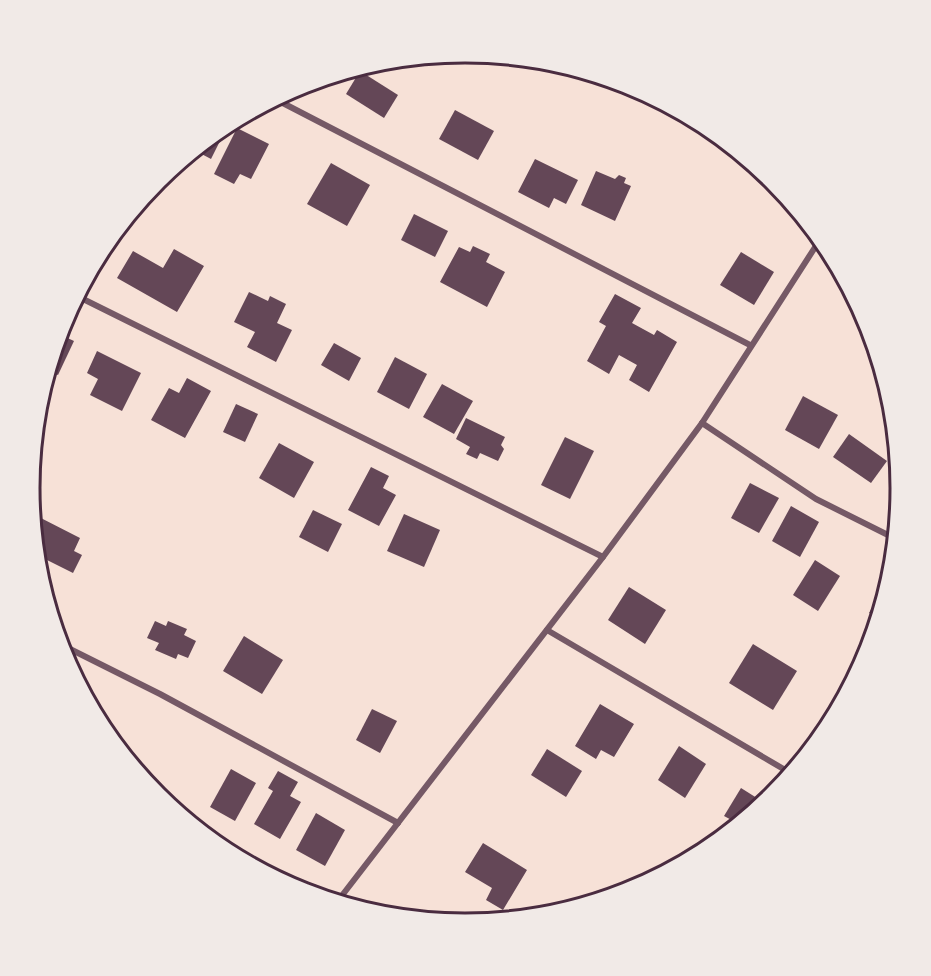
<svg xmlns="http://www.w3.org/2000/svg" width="931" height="976" font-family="Mulish,sans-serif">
<rect width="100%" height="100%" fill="#f7e1d7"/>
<g fill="#644757">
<path d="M360 71 398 95 384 118 346 94Z"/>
<path d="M455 110 494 131 478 160 439 139Z"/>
<path d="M229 123 211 159 194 150 224 126Z"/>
<path d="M237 128 269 144 251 179 240 174 234 184 214 174Z"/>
<path d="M535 159 578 180 566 204 554 198 549 208 518 192Z"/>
<path d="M331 163 370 185 347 226 307 204Z"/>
<path d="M596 171 615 179 619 175 626 178 624 183 631 186 615 221 581 205Z"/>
<path d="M414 214 448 231 435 257 401 240Z"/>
<path d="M473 246 490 254 486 262 505 272 487 307 440 282 459 247 470 252Z"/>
<path d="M174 249 204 266 177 312 117 278 133 251 163 268Z"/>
<path d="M741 252 774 272 754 305 720 285Z"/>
<path d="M249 292 268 301 270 296 286 304 277 323 292 330 276 362 247 347 255 332 234 322Z"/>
<path d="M615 294 641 308 632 323 654 335 657 330 677 342 649 392 629 380 637 365 619 355 609 374 587 361 606 326 599 322Z"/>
<path d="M59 334 74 341 58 375 48 371Z"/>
<path d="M334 343 361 358 349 381 321 365Z"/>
<path d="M97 351 141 373 122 411 90 395 98 379 87 373Z"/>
<path d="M395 357 427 374 409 409 377 392Z"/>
<path d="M187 378 211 391 185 438 151 420 169 388 179 393Z"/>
<path d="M442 384 473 401 454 434 423 417Z"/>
<path d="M803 396 838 415 819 449 785 430Z"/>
<path d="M236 404 258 414 245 442 223 432Z"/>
<path d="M466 418 505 437 501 445 504 449 498 461 480 453 477 459 466 454 470 447 456 439Z"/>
<path d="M849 434 887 461 871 483 833 457Z"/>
<path d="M565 437 594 451 570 499 541 485Z"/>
<path d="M279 443 314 462 294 498 259 478Z"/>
<path d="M371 467 389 476 383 488 396 495 379 526 348 510Z"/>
<path d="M750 483 779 498 759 533 731 518Z"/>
<path d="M791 506 819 522 800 557 772 541Z"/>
<path d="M313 510 342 524 328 552 299 537Z"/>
<path d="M33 514 80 538 74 551 82 555 73 573 37 555Z"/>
<path d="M404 514 440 530 424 567 387 551Z"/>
<path d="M815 560 840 576 818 611 793 595Z"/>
<path d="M887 580 890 582 879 618 869 613Z"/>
<path d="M629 587 666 610 645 644 608 620Z"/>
<path d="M155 621 166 626 168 621 187 629 184 635 196 641 188 658 178 654 176 659 155 650 159 643 147 638Z"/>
<path d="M244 636 283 660 262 694 223 671Z"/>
<path d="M753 644 797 671 773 710 729 683Z"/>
<path d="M600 704 634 724 614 757 601 750 596 759 575 746Z"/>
<path d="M372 709 397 721 380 753 356 740Z"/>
<path d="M679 746 706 764 685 798 658 780Z"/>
<path d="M547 749 582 771 566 797 531 775Z"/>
<path d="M231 769 256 783 235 821 210 807Z"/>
<path d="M278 771 298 782 290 796 301 802 280 839 254 824 273 791 268 788Z"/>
<path d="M741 788 765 803 739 824 724 816Z"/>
<path d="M316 813 345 830 325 866 296 850Z"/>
<path d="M483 843 527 870 503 910 486 900 492 888 465 872Z"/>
</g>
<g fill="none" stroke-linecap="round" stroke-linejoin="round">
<g stroke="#755966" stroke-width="6">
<path d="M275 99 750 345"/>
<path d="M77 296 603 557"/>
<path d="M702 423 816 499 896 539"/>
<path d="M547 630 792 774"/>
<path d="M60 644 160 694 398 823"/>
<path d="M339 899 367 911"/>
<path d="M337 902 603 557 702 423 821 238"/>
</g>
</g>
<path d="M0 0H931V976H0ZM40 488a425 425 0 1 1 850 0a425 425 0 1 1-850 0Z" fill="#f1eae7" fill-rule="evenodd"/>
<path fill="none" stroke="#4a2c40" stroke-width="3" d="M40 488a425 425 0 1 1 850 0a425 425 0 1 1-850 0Z"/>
</svg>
